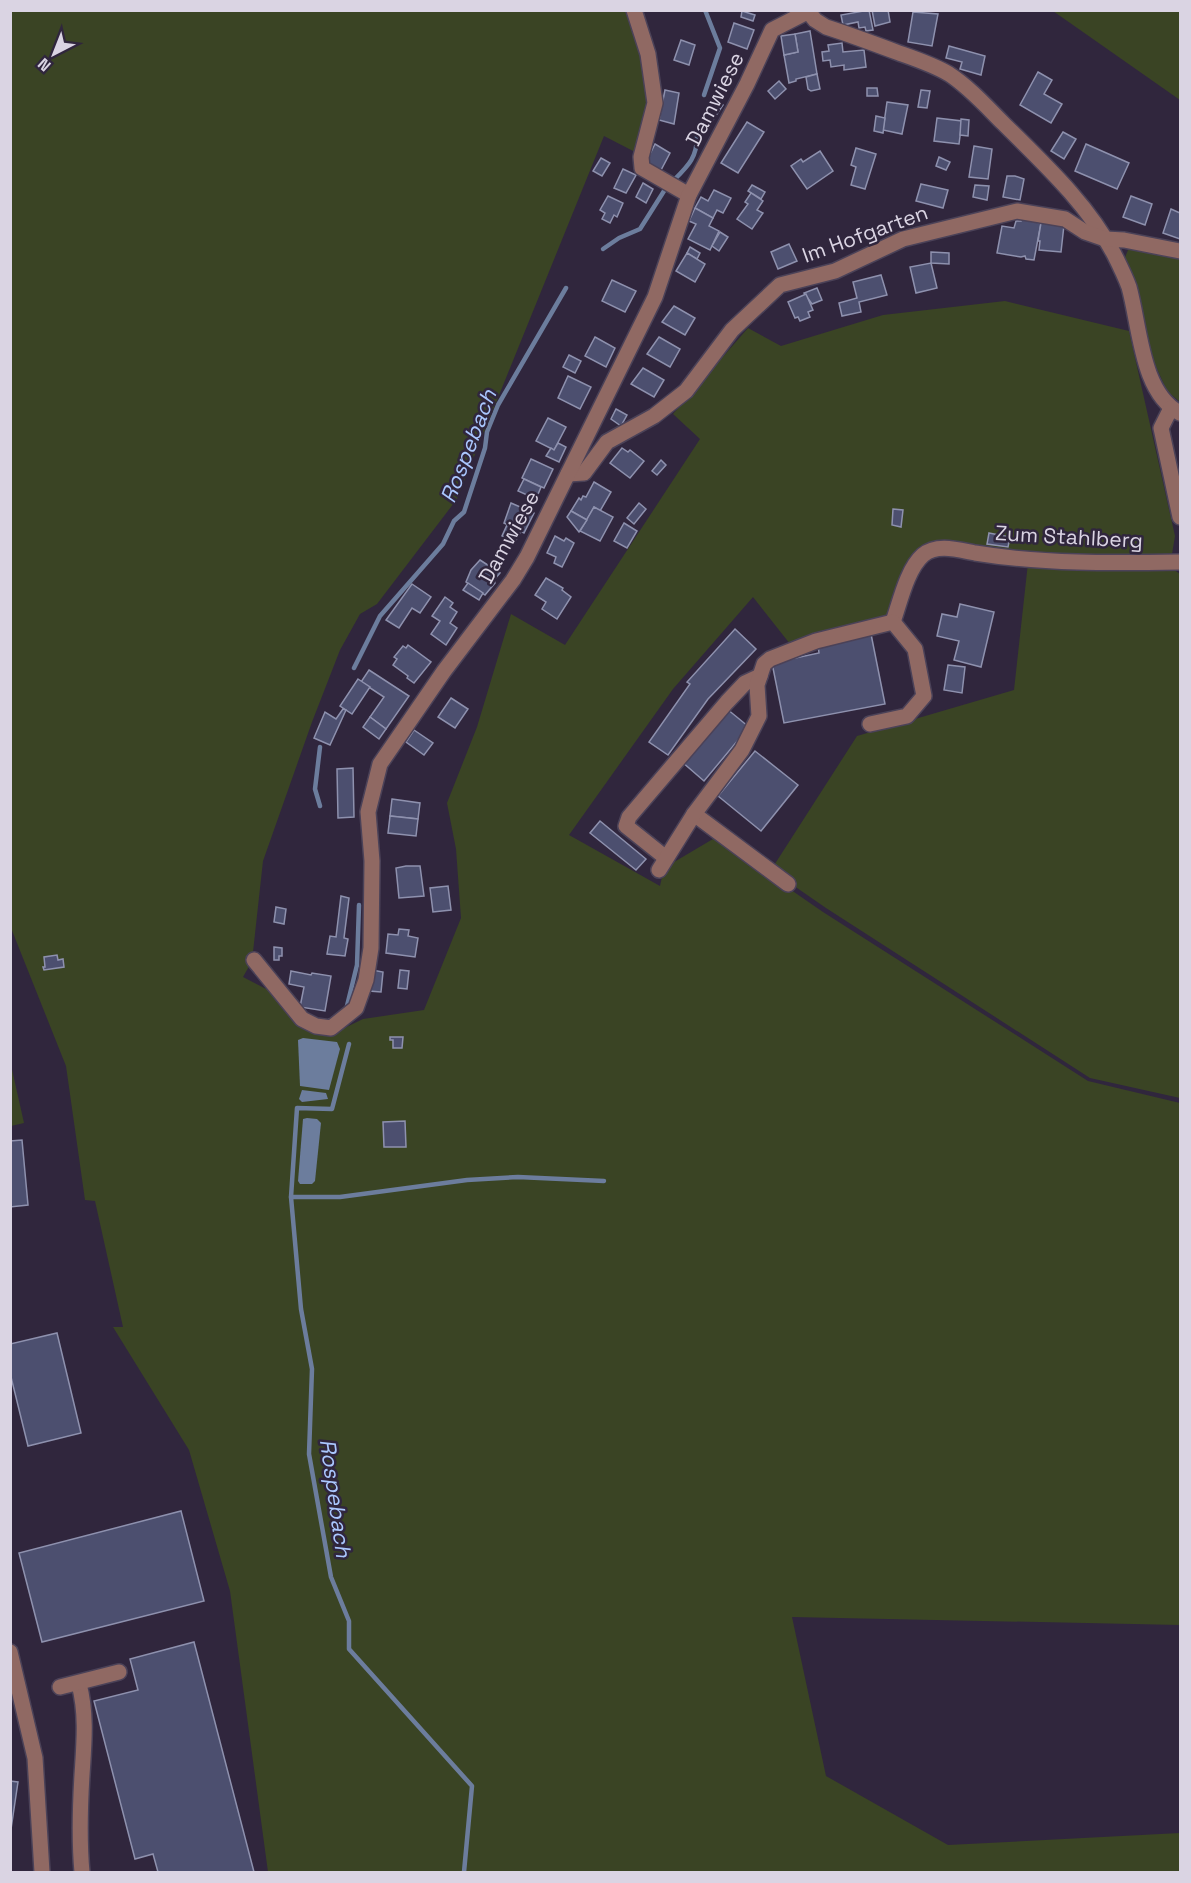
<svg xmlns="http://www.w3.org/2000/svg" width="1191" height="1883" font-family="'Space Grotesk',sans-serif">
<rect width="100%" height="100%" fill="#30263d"/>
<g fill="#3a4424">
<path d="M11 11H625L641 55 649 102 637 153 604 136 457 499 377 604 360 614 340 650 312 722 263 861 252 961 243 977 270 991 308 1031 332 1034 363 1019 424 1010 461 918 456 849 447 803 477 727 511 614 565 645 700 439 673 414 748 328 781 346 883 315 1005 301 1129 331 1175 536 1172 554 1076 561 922 553 891 621 794 649 753 597 673 689 569 835 660 886 664 868 718 836 768 874 823 912 1088 1081 1180 1103V1625L792 1617 826 1776 948 1845 1180 1833V1872H268L230 1591 189 1450 113 1327H123L95 1201 85 1200 66 1066 11 928Z"/>
<path d="M1053 11H1180V100Z"/>
<path d="M1145 245 1180 257V402L1167 391 1153 360 1135 287 1124 260 1128 250Z"/>
<path d="M1028 563 1170 567 1180 574V1098L1090 1078 826 908 771 870 857 736 1014 690Z"/>
<path d="M11 1065 24 1123 11 1126H10Z"/>
</g>
<g fill="#6c7d9d">
<path d="M303 1038 337 1042 340 1049 329 1090 300 1086 298 1040Z"/>
<path d="M302 1090 326 1093 328 1099 302 1102 299 1099Z"/>
<path d="M307 1118 317 1119 321 1123 315 1181 312 1184H300L298 1181 303 1119Z"/>
</g>
<g fill="none" stroke-linecap="round" stroke-linejoin="round">
<g stroke="#6c7d9d" stroke-width="4.5">
<path d="M704 95 720 48 705 10"/>
<path d="M675 179C689 165 697 157 697 136"/>
<path d="M603 249 619 238 640 229 664 191"/>
<path d="M354 668 380 616 443 544 454 521 464 512 485 448 487 432 498 405 566 288"/>
<path d="M320 806 315 789 320 747"/>
<path d="M346 1010 357 965 359 905"/>
<path d="M349 1044 332 1109 297 1108 291 1197 301 1309 312 1369 309 1454 331 1577 349 1621V1649L472 1786 464 1872"/>
<path d="M291 1197H340L467 1180 518 1177 604 1181"/>
</g>
</g>
<g fill="#4c4f6f" stroke="#8e91ae" stroke-width="1.5">
<path d="M869 10 873 30 866 31 865 27 859 28 858 22 843 25 841 15Z"/>
<path d="M872 10H888L890 22 875 26Z"/>
<path d="M742 11 755 15 753 21 741 17Z"/>
<path d="M913 12 938 14 932 46 908 42Z"/>
<path d="M734 23 754 30 747 49 728 42Z"/>
<path d="M810 31 817 74 796 79V81L789 83 784 55 798 52 795 34Z"/>
<path d="M795 34 798 52 784 55 781 36Z"/>
<path d="M681 40 695 45 689 65 674 60Z"/>
<path d="M842 43 843 52 864 50 866 67 844 70V65L831 67 830 60 823 61 822 52 829 51 828 45Z"/>
<path d="M949 46 985 56 981 75 960 69 962 62 946 58Z"/>
<path d="M1038 72 1052 80 1044 94 1062 104 1051 123 1020 105Z"/>
<path d="M817 74 820 89 811 91 808 89 806 77Z"/>
<path d="M779 81 786 89 775 99 768 91Z"/>
<path d="M867 88H877L878 96H867Z"/>
<path d="M665 90 679 93 674 124 659 120Z"/>
<path d="M921 90 930 91 927 108 918 107Z"/>
<path d="M713 99 723 105 711 123 702 117Z"/>
<path d="M887 102 908 105 902 134 883 130Z"/>
<path d="M876 116 885 118 883 133 874 131Z"/>
<path d="M937 118 962 121 959 144 934 141Z"/>
<path d="M961 119 969 120 968 136 960 135Z"/>
<path d="M747 122 764 132 738 173 721 163Z"/>
<path d="M1063 132 1076 139 1064 159 1051 151Z"/>
<path d="M655 144 670 153 660 172 645 164Z"/>
<path d="M1086 144 1129 163 1117 189 1075 171Z"/>
<path d="M974 146 992 149 988 179 969 177Z"/>
<path d="M856 148 876 154 865 189 851 185 856 167 851 165Z"/>
<path d="M820 151 833 171 807 189 791 166 801 159 803 162Z"/>
<path d="M939 157 950 162 946 170 936 166Z"/>
<path d="M601 158 610 163 602 176 593 171Z"/>
<path d="M623 169 636 175 626 193 614 188Z"/>
<path d="M1007 176H1015L1024 179 1020 200 1003 197Z"/>
<path d="M643 183 653 189 646 203 636 197Z"/>
<path d="M921 184 948 190 943 208 916 201Z"/>
<path d="M752 185 765 192 761 199 748 191Z"/>
<path d="M975 185 989 186 987 200 973 197Z"/>
<path d="M714 190 731 198 723 213 717 210 713 218 695 208 701 197 708 201Z"/>
<path d="M751 193 763 201 757 210 763 213 752 229 737 219 748 204 745 202Z"/>
<path d="M608 196 623 203 617 217 614 215 610 223 602 219 605 213 600 210Z"/>
<path d="M1131 196 1152 204 1145 225 1123 217Z"/>
<path d="M695 208 713 218 709 226 719 231 710 250 688 239 696 224 689 221Z"/>
<path d="M1171 209 1180 213V239L1163 233Z"/>
<path d="M1021 219 1041 223 1034 260 1026 259 1025 256 1021 257 997 253 1002 226 1014 228 1016 221H1021Z"/>
<path d="M1041 223 1064 225 1061 252 1039 250 1040 241H1038Z"/>
<path d="M720 232 728 237 719 251 712 246Z"/>
<path d="M789 244 797 261 778 269 771 252Z"/>
<path d="M690 247 700 253 697 259 687 253Z"/>
<path d="M931 252 949 253V264L931 263Z"/>
<path d="M687 253 705 264 695 282 676 271Z"/>
<path d="M931 263 937 288 916 293 910 267Z"/>
<path d="M881 275 887 295 859 302 861 312 842 316 839 303 857 298 853 282Z"/>
<path d="M612 280 636 291 625 312 602 301Z"/>
<path d="M817 288 822 300 812 304 804 293Z"/>
<path d="M806 294 813 310 808 312 810 317 800 321 798 317 795 318 788 302Z"/>
<path d="M674 306 695 318 685 335 662 322Z"/>
<path d="M595 337 615 348 606 367 585 356Z"/>
<path d="M659 337 680 349 670 367 647 354Z"/>
<path d="M569 355 581 361 575 373 563 367Z"/>
<path d="M643 368 664 380 654 397 631 384Z"/>
<path d="M568 376 591 387 580 409 558 398Z"/>
<path d="M616 409 627 415 621 426 611 419Z"/>
<path d="M548 418 566 427 554 450 536 441Z"/>
<path d="M558 443 566 447 559 462 546 456 551 448 554 450Z"/>
<path d="M622 448 628 452 630 450 644 461 630 478 610 463Z"/>
<path d="M531 459 553 469 544 488 522 478Z"/>
<path d="M661 460 666 465 657 475 652 471Z"/>
<path d="M524 479 541 487 536 499 518 491Z"/>
<path d="M594 482 611 492 600 511 594 507 587 520 571 511 579 498 581 500 583 496 586 497Z"/>
<path d="M511 503 534 513 524 533 504 523Z"/>
<path d="M639 503 646 509 634 524 627 518Z"/>
<path d="M594 507 613 517 600 541 580 531Z"/>
<path d="M893 509 903 510 901 527 892 525Z"/>
<path d="M571 511 587 520 579 532 567 517Z"/>
<path d="M624 523 637 531 627 548 614 541Z"/>
<path d="M507 525 521 531 515 542 502 536Z"/>
<path d="M989 533 1010 537 1008 547 987 544Z"/>
<path d="M555 536 564 541 566 538 574 543 562 567 554 563 556 557 547 553Z"/>
<path d="M480 560 500 573 494 580 495 583 485 595 466 582 471 570Z"/>
<path d="M546 578 563 588 562 590 571 597 557 619 542 609 546 602 535 595Z"/>
<path d="M468 583 483 593 479 600 463 590Z"/>
<path d="M412 584 431 597 420 613 412 608 399 628 386 620Z"/>
<path d="M445 597 453 603 450 607 457 612 450 623 457 628 446 645 431 634 440 621 432 616Z"/>
<path d="M960 604 994 612 981 667 954 660 959 641 937 636 942 614 957 617Z"/>
<path d="M735 629 756 649 708 699 668 755 649 742 690 684 687 682Z"/>
<path d="M871 634 885 704 784 723 772 663 819 653 818 645Z"/>
<path d="M408 645 431 662 414 683 407 678 408 676 393 665 397 659 394 657 403 646 406 648Z"/>
<path d="M948 665 965 667 962 693 944 690Z"/>
<path d="M369 670 409 696 386 729 370 717 384 697 361 682Z"/>
<path d="M358 679 370 687 352 714 340 706Z"/>
<path d="M451 698 468 709 455 728 438 717Z"/>
<path d="M343 709 346 710 330 745 314 738 325 712 336 719Z"/>
<path d="M727 709 749 727 704 781 682 762Z"/>
<path d="M370 717 386 729 379 739 363 727Z"/>
<path d="M414 730 433 743 424 755 406 742Z"/>
<path d="M755 751 798 785 761 831 718 796Z"/>
<path d="M353 768 354 817 338 818 337 769Z"/>
<path d="M392 799 420 803 418 819 390 816Z"/>
<path d="M390 816 418 819 416 836 388 833Z"/>
<path d="M600 821 646 859 636 870 590 833Z"/>
<path d="M406 866H420L424 896 399 898 396 868Z"/>
<path d="M448 886 451 910 433 912 430 888Z"/>
<path d="M341 896 349 898 344 938 348 939 345 956 327 954 330 936 336 937Z"/>
<path d="M276 907 286 909 284 924 274 922Z"/>
<path d="M399 929 409 930 408 936 418 938 415 957 386 953 388 934 398 935Z"/>
<path d="M274 947 282 948V956H279V960H274Z"/>
<path d="M57 955 58 960 63 959 64 967 44 970 43 967H45L44 957Z"/>
<path d="M372 970 383 972 381 992 369 991Z"/>
<path d="M400 970 409 971 407 989 398 988Z"/>
<path d="M291 971 311 975 312 973 331 976 325 1011 300 1007 304 987 289 984Z"/>
<path d="M390 1037H403L402 1048H393V1040H390Z"/>
<path d="M405 1121 406 1147H384L383 1122Z"/>
<path d="M22 1140 28 1205 10 1207V1141Z"/>
<path d="M57 1333 81 1433 28 1446 10 1373V1344Z"/>
<path d="M181 1511 204 1601 42 1642 19 1553Z"/>
<path d="M194 1642 254 1872H158L153 1854 135 1859 94 1701 138 1690 130 1659Z"/>
<path d="M10 1781 18 1782 10 1836Z"/>
</g>
<g fill="none" stroke-linecap="round" stroke-linejoin="round">
<g stroke="#4b4258" stroke-width="18">
<g id="minor">
<path d="M634 10 648 54 655 103 641 157 642 168 689 195"/>
<path d="M807 10 815 20 826 27C851 35 875 44 899 53 916 59 934 65 949 74 969 87 986 106 1003 123 1043 163 1087 203 1114 254 1119 264 1125 276 1129 287 1140 326 1141 393 1180 413"/>
<path d="M1171 408 1161 428 1180 517"/>
<path d="M568 474 584 473 607 442 654 416 686 391 732 330 780 285 835 271 903 239 1017 211 1065 219 1085 232 1105 239 1124 240 1180 251"/>
<path d="M893 622C900 602 907 569 923 555 937 543 959 550 975 553 1043 564 1112 563 1180 562"/>
<path d="M694 814 788 884"/>
<path d="M666 858 626 826 629 817 727 702 745 683 760 676"/>
<path d="M659 870 694 814 742 750 759 716 757 685 764 664 770 659 816 641 893 622 915 649 924 696 907 716 870 724"/>
<path d="M254 960 302 1019 316 1026 331 1028 356 1008 366 980 371 948 372 861 368 812 380 764 444 671 513 580 527 557 655 297 689 195 747 84 772 30 807 12"/>
<path d="M10 1652 35 1758 42 1872"/>
<path d="M79 1684C87 1714 84 1744 82 1775 80 1808 79 1840 82 1872"/>
<path d="M60 1687 119 1672"/>
</g>
</g>
<use href="#minor" stroke="#906963" stroke-width="15"/>
</g>
<g text-anchor="middle" stroke-width="5" stroke-linejoin="round" paint-order="stroke">
<g font-size="21" fill="#dad4e3" stroke="#30263d">
<text transform="translate(715 99) rotate(-63)" y="7">Damwiese</text>
<text transform="translate(865 234) rotate(-20)" y="7">Im Hofgarten</text>
<text transform="translate(509 537) rotate(-61)" y="7">Damwiese</text>
<text transform="translate(1069 537) rotate(3)" y="7">Zum Stahlberg</text>
</g>
<g font-size="22" font-style="italic" fill="#aac7fe" stroke="#30263d">
<text transform="translate(468 446) rotate(-69)" y="8">Rospebach</text>
<text transform="translate(336 1498) rotate(82)" y="8">Rospebach</text>
</g>
</g>
<rect width="1191" height="1883" fill="none" stroke="#dad4e3" stroke-width="24"/>
<g transform="translate(54 54) rotate(222)" stroke="#30263d" stroke-width="4.5" paint-order="stroke">
<path d="M0-4.5L10 22L0 15L-10 22Z" fill="#dad4e3"/>
<text y="-9" font-size="16" font-weight="bold" text-anchor="middle" fill="#dad4e3">N</text>
</g>
</svg>
